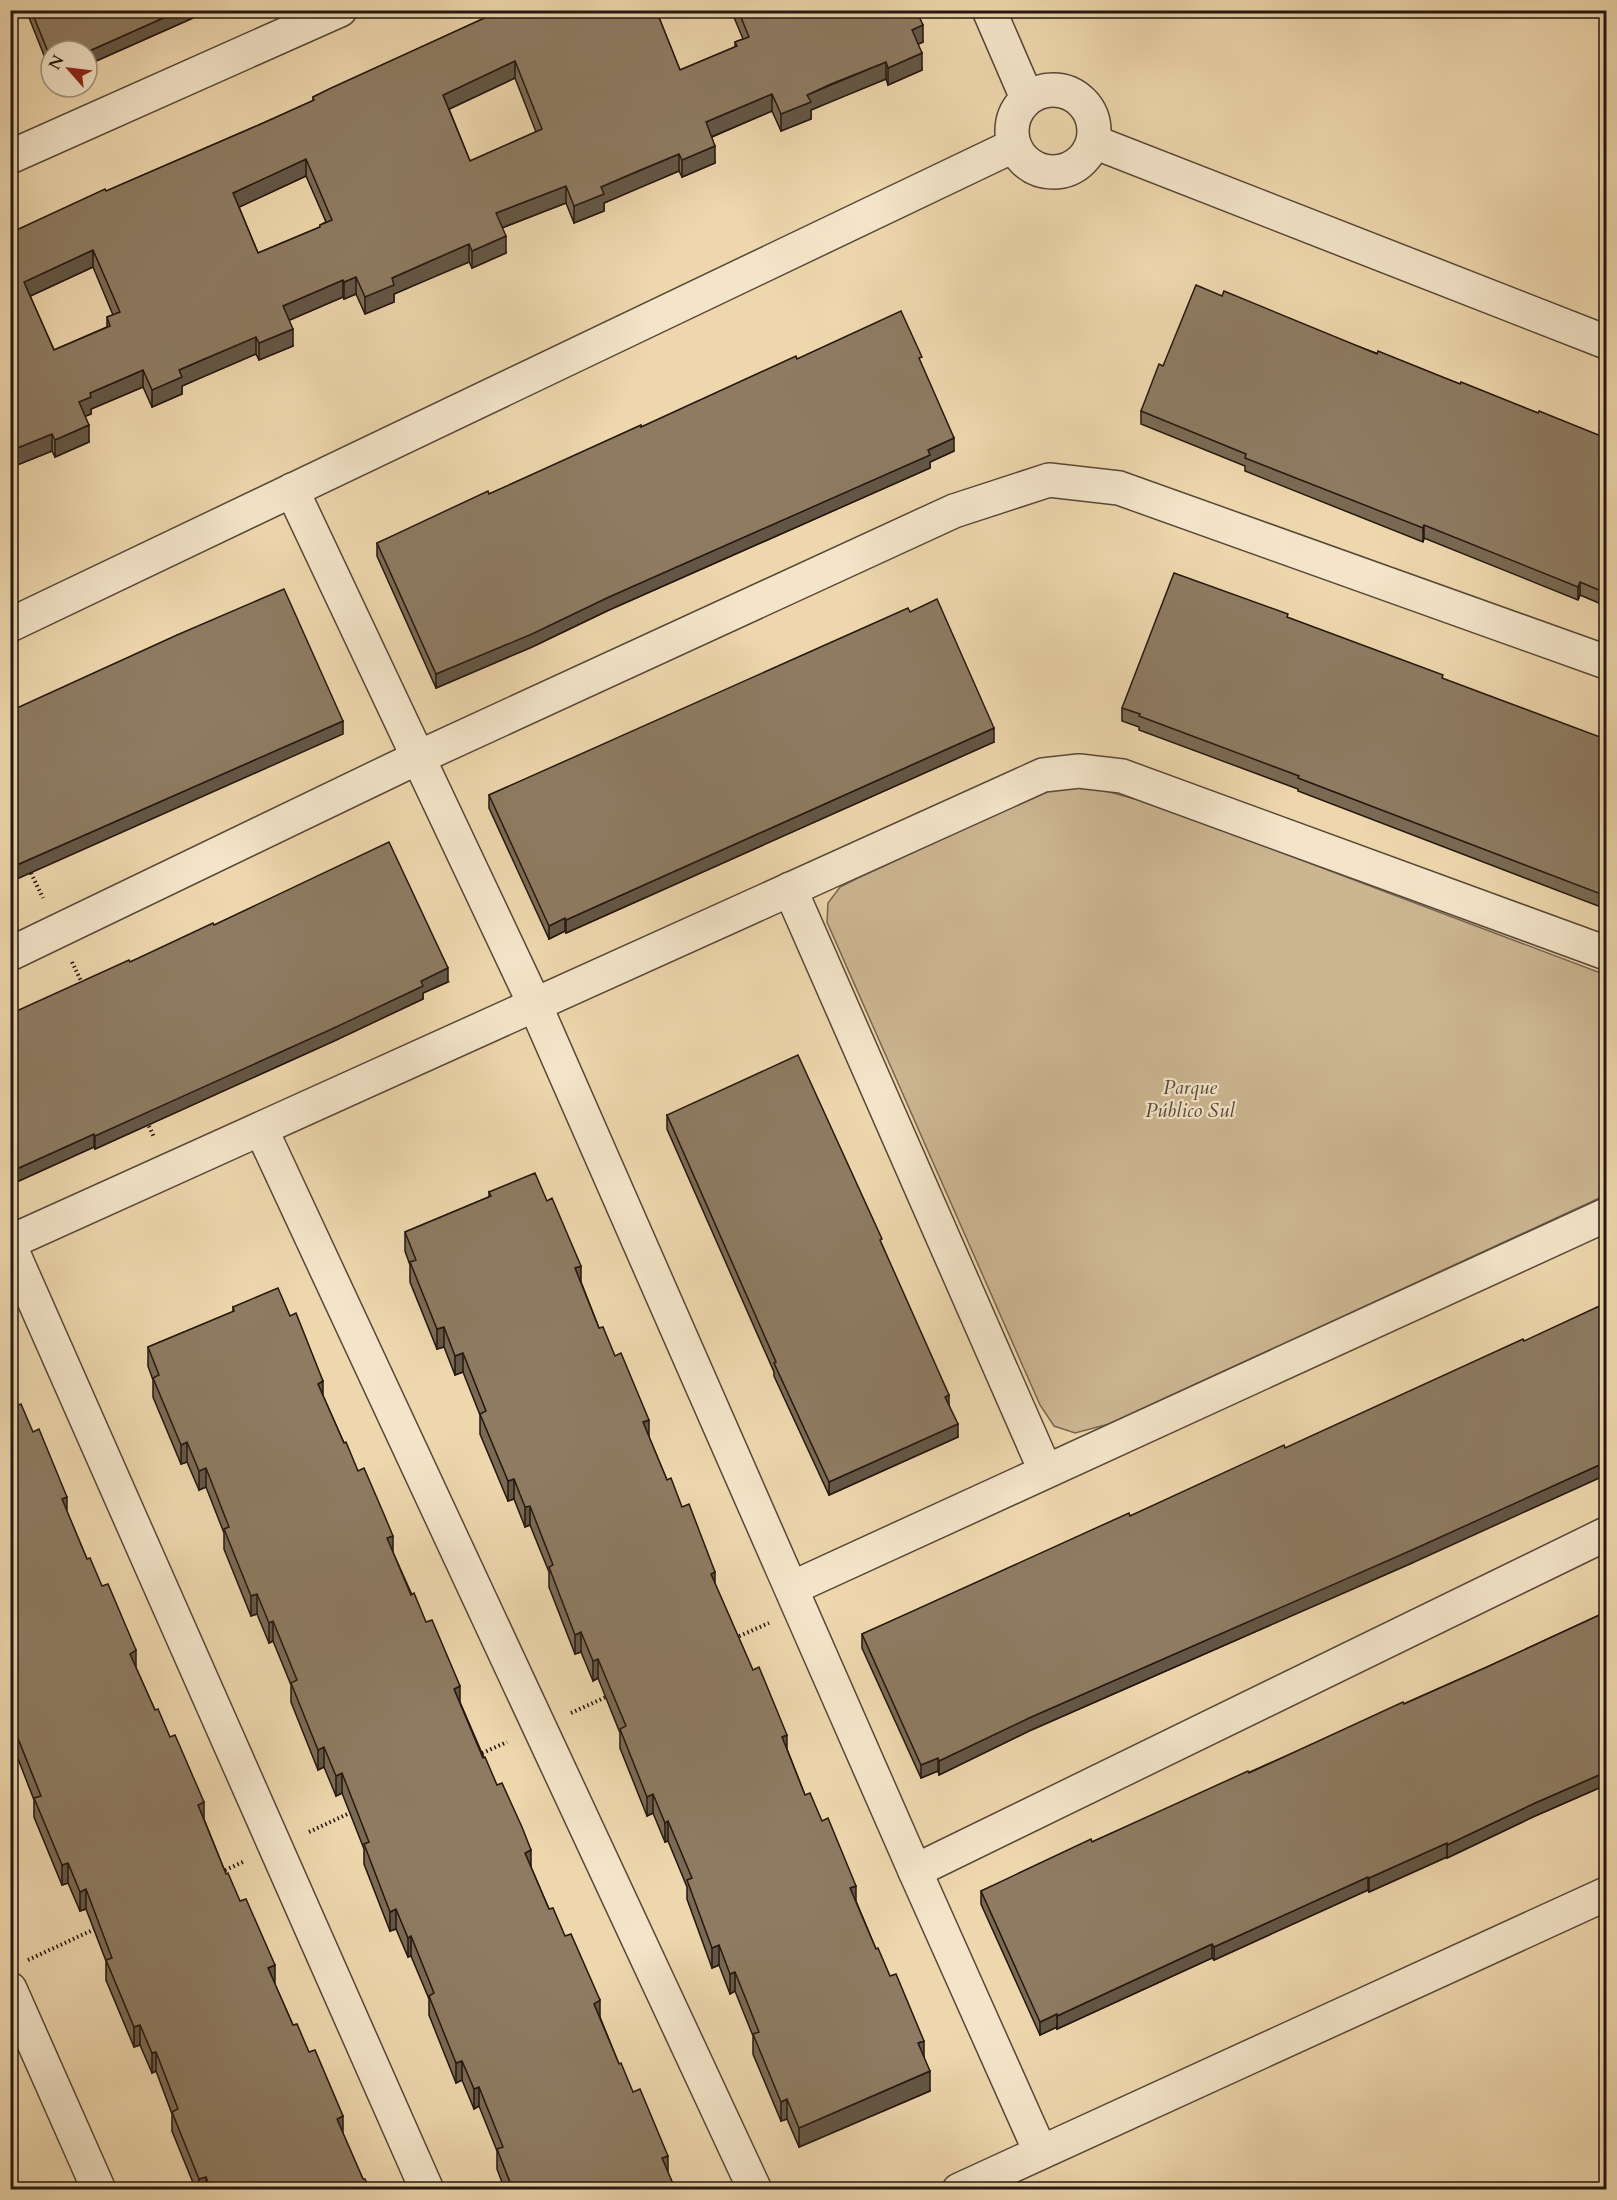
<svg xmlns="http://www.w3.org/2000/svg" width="1617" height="2200" font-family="Cardo,serif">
<rect width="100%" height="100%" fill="#eed7ad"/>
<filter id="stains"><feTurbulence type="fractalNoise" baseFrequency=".00333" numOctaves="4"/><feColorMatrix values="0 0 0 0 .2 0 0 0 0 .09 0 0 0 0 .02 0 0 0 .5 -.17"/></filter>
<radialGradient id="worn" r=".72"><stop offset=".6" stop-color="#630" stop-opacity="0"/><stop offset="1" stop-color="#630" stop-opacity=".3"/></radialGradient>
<path fill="#ccb692" stroke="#786651" stroke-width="1.5" d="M1087 786 1150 803 1606 975V1195L1109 1424 1075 1433 1054 1426 1040 1405 827 922 828 903 840 887 858 878 1049 790Z"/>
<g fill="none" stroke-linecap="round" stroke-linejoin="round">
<g stroke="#574737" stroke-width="36">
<g id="minor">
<path d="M989 10 1027 98"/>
<circle cx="1053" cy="131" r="41"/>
<path d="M1094 142 1606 342"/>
<path d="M10 157 340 10"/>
<path d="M292 490 535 1005 915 1871 1040 2151"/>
<path d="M10 625 1013 146"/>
<path d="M790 889 1045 1470"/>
<path d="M10 954 417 758 954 511 1049 480 1119 488 1606 662"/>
<path d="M261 1129 755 2190"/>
<path d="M10 1242 1043 775 1079 771 1122 776 1606 953"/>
<path d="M10 1246 427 2190"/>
<path d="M792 1588 1606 1215"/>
<path d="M915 1871 1606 1534"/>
<path d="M10 1989 99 2190"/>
<path d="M959 2190 1606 1894"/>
</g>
</g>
<g stroke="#251710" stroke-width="4" stroke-dasharray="1.5 3" stroke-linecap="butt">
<path d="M29 869 43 898"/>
<path d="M72 962 83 985"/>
<path d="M147 1122 154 1137"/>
<path d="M735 1638 769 1623"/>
<path d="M571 1713 608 1696"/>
<path d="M478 1755 507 1742"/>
<path d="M309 1832 354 1811"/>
<path d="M221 1872 245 1861"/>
<path d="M28 1960 97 1928"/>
</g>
<use href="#minor" stroke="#f4e5ca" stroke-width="33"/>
</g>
<g fill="#7a6a54" stroke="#251710" stroke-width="1.5" fill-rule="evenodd">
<path d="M26 10H211L87 65V51H51V73Z"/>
<path d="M502 10H669L658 15 680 70 735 47V42L743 39 731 10H916L923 42 918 44 922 70 888 85 886 79 831 101 811 110V119L781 131 772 111 712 137 715 163 682 177 679 171 638 188 604 203V211L574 223 566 203 502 228 506 253 472 268 469 262 428 279 394 294V302L365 314 356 294 344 299 343 297 289 320 293 346 259 360 256 354 202 377 182 386V394L152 407 143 387 91 409V414L85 416 89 442 55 457 52 451 10 468V233L261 124 313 101V97ZM515 78 536 132 470 161 449 109ZM306 176 326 222 320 225V227L258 253 239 207ZM93 267 113 315 107 317V327L54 350 30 296Z"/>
<path d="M1222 296 1606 438V606L1580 595 1578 600 1424 538 1423 542 1245 471V466L1141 424V411L1163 366Z"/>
<path d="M797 359 922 366 954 451 930 462V468L609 610 532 647 436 688 377 556V543Z"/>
<path d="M910 612 994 742 566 933 565 931 549 939 489 808V795Z"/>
<path d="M1288 618 1606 744V909L1298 791V789L1139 730V727L1122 721V708Z"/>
<path d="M214 925 448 982 423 993V999L334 1041 95 1149 94 1147 10 1185 130 962Z"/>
<path d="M667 1115 882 1245 949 1405 958 1437 829 1495 774 1376V1372L667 1129Z"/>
<path d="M489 1192 581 1282 599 1328 615 1356 667 1480 715 1584 787 1749 805 1795 856 1901 876 1949 924 2057 930 2091 799 2147 787 2119 781 2121 753 2054V2036L735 1991 730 1994 719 1965 712 1968 687 1899V1887L668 1841 665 1842 653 1813 647 1816 620 1748V1733L598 1678 593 1681 581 1652 575 1654 549 1587V1572L530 1525 525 1527 514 1499 508 1501 480 1434V1415L463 1372 455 1375 444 1347 437 1349 410 1282V1265L405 1251V1232L489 1197Z"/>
<path d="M233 1307 323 1396 460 1702 549 1909 600 2017 619 2064 668 2173 674 2190H505L497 2169V2151L479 2106 474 2109 462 2080 456 2083 429 2015V1999L411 1956 408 1957 396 1929 390 1931 364 1864V1849L342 1793 336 1796 324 1767 318 1770 291 1702V1685L273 1641 269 1643 257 1614 251 1616 224 1549V1533L206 1487 199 1490 187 1462 181 1464 153 1397V1380L148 1366V1347L233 1312Z"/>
<path d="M10 1408 67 1512 87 1559 204 1819 226 1874 293 2025 363 2179 370 2190H196L172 2131V2114L156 2071 152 2073 140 2045 134 2047 106 1980V1961L86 1909 80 1911 68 1883 62 1885 34 1817V1800L17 1756 12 1758 10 1755Z"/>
<path d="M1285 1448 1412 1563 1029 1731 939 1775 938 1771 921 1778 862 1648V1634Z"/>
<path d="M1606 1612V1785L1535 1816 1447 1858V1857L1369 1892 1368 1890 1214 1960 1212 1958 1057 2029V2027L1040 2035 981 1904V1891L1487 1667Z"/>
</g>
<g fill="#635645" stroke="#251710" stroke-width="1.5">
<path d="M181 10H211L87 65V52Z"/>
<path d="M653 10H669L653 18Z"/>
<path d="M923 25V42L912 47V30Z"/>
<path d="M922 53V70L888 85V68Z"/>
<path d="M515 61V78L443 112V95Z"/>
<path d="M886 62V79L811 110V119L781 131V114L807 95Z"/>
<path d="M772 94V111L706 139V122Z"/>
<path d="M715 146V163L682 177V160Z"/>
<path d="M679 154V171L604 203V211L574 223V206L601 187Z"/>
<path d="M306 159V176L233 210V193Z"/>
<path d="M566 186V203L496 230V213Z"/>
<path d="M506 236V253L472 268V251Z"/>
<path d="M469 244V262L394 294V302L365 314V297L392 278Z"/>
<path d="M93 250V267L24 299V282Z"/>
<path d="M356 277V294L344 299V282Z"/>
<path d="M343 280V297L283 323V306Z"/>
<path d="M293 329V346L259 360V343Z"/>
<path d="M256 337V354L182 386V394L152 407V390L179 370Z"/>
<path d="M143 370V387L91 409V414L79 419V402L90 393Z"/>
<path d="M89 425V442L55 457V440Z"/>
<path d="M52 434V451L10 468V451Z"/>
<path d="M954 438V451L930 462V468L609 610 532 647 436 688V674L609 597Z"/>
<path d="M1424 525V538L1423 542V528Z"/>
<path d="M1580 582V595L1578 600V587Z"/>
<path d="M343 721V734L10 882V868Z"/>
<path d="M994 728V742L566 933V920Z"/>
<path d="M565 918V931L549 939V926Z"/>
<path d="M448 968V982L423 993V999L334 1041 95 1149V1136Z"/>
<path d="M94 1134V1147L10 1185V1172Z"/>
<path d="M581 1266V1285L575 1268Z"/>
<path d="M444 1327V1347L437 1349V1329Z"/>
<path d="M463 1353V1372L455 1375V1356Z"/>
<path d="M323 1381V1400L318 1384Z"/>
<path d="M949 1395V1408L945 1397Z"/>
<path d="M649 1420V1440L643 1422Z"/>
<path d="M958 1424V1437L829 1495V1482Z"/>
<path d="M187 1442V1462L181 1464V1445Z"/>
<path d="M1606 1462V1475L1412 1563 1029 1731 939 1775V1761L1029 1718Z"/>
<path d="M206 1468V1487L199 1490V1471Z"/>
<path d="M514 1479V1499L508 1501V1481Z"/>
<path d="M67 1497V1516L62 1499Z"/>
<path d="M530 1506V1525L525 1527V1507Z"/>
<path d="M393 1536V1555L387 1538Z"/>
<path d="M715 1572V1591L711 1574Z"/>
<path d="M257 1594V1614L251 1616V1596Z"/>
<path d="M273 1621V1641L269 1643V1623Z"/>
<path d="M581 1632V1652L575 1654V1635Z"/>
<path d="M136 1650V1670L130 1654Z"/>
<path d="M598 1659V1678L593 1681V1661Z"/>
<path d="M460 1686V1706L454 1689Z"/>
<path d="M787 1735V1754L782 1737Z"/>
<path d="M17 1736V1756L12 1758V1738Z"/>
<path d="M324 1747V1767L318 1770V1750Z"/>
<path d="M938 1758V1771L921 1778V1765Z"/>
<path d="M1606 1772V1785L1535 1816 1447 1858V1845L1535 1803Z"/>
<path d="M342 1773V1793L336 1796V1776Z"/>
<path d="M653 1794V1813L647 1816V1797Z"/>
<path d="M204 1802V1822L198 1805Z"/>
<path d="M668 1821V1841L665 1842V1823Z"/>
<path d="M1447 1843V1857L1369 1892V1878Z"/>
<path d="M531 1850V1870L525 1853Z"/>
<path d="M68 1863V1883L62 1885V1865Z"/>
<path d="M1368 1877V1890L1214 1960V1947Z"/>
<path d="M856 1886V1905L850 1888Z"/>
<path d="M86 1889V1909L80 1911V1892Z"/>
<path d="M396 1909V1929L390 1931V1912Z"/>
<path d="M411 1936V1956L408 1957V1938Z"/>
<path d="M1212 1944V1958L1057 2029V2016Z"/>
<path d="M719 1945V1965L712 1968V1948Z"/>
<path d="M275 1965V1985L268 1968Z"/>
<path d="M735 1972V1991L730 1994V1974Z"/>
<path d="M600 2000V2020L594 2004Z"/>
<path d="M1057 2014V2027L1040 2035V2022Z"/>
<path d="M140 2025V2045L134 2047V2027Z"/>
<path d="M924 2041V2060L918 2043Z"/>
<path d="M156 2052V2071L152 2073V2053Z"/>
<path d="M462 2061V2080L456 2083V2063Z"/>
<path d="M930 2071V2091L799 2147V2128Z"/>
<path d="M479 2087V2106L474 2109V2089Z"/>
<path d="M787 2099V2119L781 2121V2102Z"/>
<path d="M343 2116V2136L337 2119Z"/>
<path d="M668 2156V2176L662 2158Z"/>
<path d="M206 2177V2190H199V2179Z"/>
</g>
<g fill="#8e7b62" stroke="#251710" stroke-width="1.5" fill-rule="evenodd">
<path d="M31 10H181L87 52V51H51V59Z"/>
<path d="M502 10H656L680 70 737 46 735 42 749 37 738 10H916L923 25 912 30 922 53 888 68 886 62 831 84 807 95 811 102 781 114 772 94 706 122 715 146 682 160 679 154 638 171 601 187 604 194 574 206 566 186 496 213 506 236 472 251 469 244 428 262 392 278 394 285 365 297 356 277 344 282 343 280 283 306 293 329 259 343 256 337 202 360 179 370 182 377 152 390 143 370 90 393 91 397 79 402 89 425 55 440 52 434 10 451V233L105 189 106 191 261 124 314 100 313 97 329 89ZM515 61 542 129 470 161 443 95ZM306 159 332 220 320 225V227L258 253 233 193ZM93 250 120 312 107 317 110 326 54 350 24 282Z"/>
<path d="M1196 285 1222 296 1224 291 1377 354 1378 351 1460 384 1461 382 1538 413 1539 411 1606 438V593L1580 582 1578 587 1424 525 1423 528 1245 458 1246 454 1141 411 1159 364 1163 366Z"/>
<path d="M901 311 922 357 919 358 954 438 928 450 930 455 609 597 532 634 436 674 377 543 488 491 489 494 641 425V427L796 356 797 359Z"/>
<path d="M1174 573 1288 614 1287 617 1443 675 1442 678 1600 737 1599 741 1606 744V896L1298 778 1299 776 1139 716 1140 714 1122 708Z"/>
<path d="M284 589 343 721 10 868V708L16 706 17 708 177 635Z"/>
<path d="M937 599 994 728 566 920 565 918 549 926 489 795 908 608 910 612Z"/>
<path d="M389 842 448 968 421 981 423 986 334 1028 95 1136 94 1134 10 1172V1014L129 960 130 962 213 923 214 925Z"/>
<path d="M798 1055 882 1239 880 1240 949 1395 945 1397 958 1424 829 1482 774 1363 776 1362 667 1115Z"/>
<path d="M535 1173 547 1201 552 1198 581 1266 575 1268 599 1328 603 1327 615 1356 621 1353 649 1420 643 1422 667 1480 671 1478 682 1507 689 1504 715 1572 711 1574 753 1670 759 1667 787 1735 782 1737 805 1795 810 1793 822 1821 828 1818 856 1886 850 1888 876 1949 878 1948 890 1976 896 1974 924 2041 918 2043 930 2071 799 2128 787 2099 781 2102 753 2034 759 2032 735 1972 730 1974 719 1945 712 1948 687 1880 692 1878 668 1821 665 1823 653 1794 647 1797 620 1729 626 1726 598 1659 593 1661 581 1632 575 1635 549 1567 553 1565 530 1506 525 1507 514 1479 508 1481 480 1414 486 1411 463 1353 455 1356 444 1327 437 1329 410 1262 416 1260 405 1232 491 1196 489 1192Z"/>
<path d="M278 1288 290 1316 296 1313 323 1381 318 1384 344 1443 346 1442 358 1471 364 1468 383 1512 393 1536 387 1538 411 1595 414 1593 426 1622 432 1620 460 1686 454 1689 483 1758 485 1757 497 1785 502 1783 522 1827 531 1850 525 1853 549 1909 553 1908 565 1936 571 1934 600 2000 594 2004 619 2064 621 2063 633 2092 640 2089 668 2156 662 2158 674 2186 667 2190H513L497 2149 503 2147 479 2087 474 2089 462 2061 456 2063 429 1996 434 1993 411 1936 408 1938 396 1909 390 1912 364 1844 369 1842 342 1773 336 1776 324 1747 318 1750 291 1683 297 1680 273 1621 269 1623 257 1594 251 1596 224 1529 229 1527 206 1468 199 1471 187 1442 181 1445 153 1378 159 1375 148 1347 234 1311 233 1307Z"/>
<path d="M1606 1303V1462L1412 1550 1029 1718 939 1761 938 1758 921 1765 862 1634 1129 1513 1130 1516 1284 1445 1285 1448 1523 1339 1524 1341Z"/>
<path d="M21 1404 33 1432 39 1429 67 1497 62 1499 87 1559 90 1558 102 1586 108 1584 136 1650 130 1654 155 1710 158 1709 170 1737 175 1735 204 1802 198 1805 226 1874 228 1873 240 1901 246 1899 275 1965 268 1968 293 2025 297 2024 309 2052 315 2050 343 2116 337 2119 363 2179H365L370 2190H211L206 2177 199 2179 172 2112 178 2109 156 2052 152 2053 140 2025 134 2027 106 1960 112 1958 86 1889 80 1892 68 1863 62 1865 34 1798 41 1796 17 1736 12 1738 10 1735V1408Z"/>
<path d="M1606 1612V1772L1535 1803 1447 1845V1843L1369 1878 1368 1877 1214 1947 1212 1944 1057 2016V2014L1040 2022 981 1891 1091 1839 1092 1842 1248 1771 1249 1773 1403 1702 1404 1704 1487 1667Z"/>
</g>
<g text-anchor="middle" stroke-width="4.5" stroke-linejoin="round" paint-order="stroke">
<g font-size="20" font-style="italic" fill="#574737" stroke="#f4e5ca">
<text x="1190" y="1094">Parque<tspan x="1190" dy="23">Público Sul</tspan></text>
</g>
</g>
<rect width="1617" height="2200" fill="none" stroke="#eed7ad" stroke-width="36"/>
<rect x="12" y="12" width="1593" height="2176" fill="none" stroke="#251710" stroke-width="3"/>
<rect x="18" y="18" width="1581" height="2164" fill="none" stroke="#251710" stroke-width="1.5"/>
<g transform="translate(69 69) rotate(298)"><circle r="28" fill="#f4e5ca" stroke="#a19380" stroke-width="1.5"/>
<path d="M0-4.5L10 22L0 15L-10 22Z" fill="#8f2418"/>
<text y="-9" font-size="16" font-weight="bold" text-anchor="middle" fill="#251710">N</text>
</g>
<rect width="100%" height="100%" filter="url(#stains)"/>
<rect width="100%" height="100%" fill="url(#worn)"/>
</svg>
